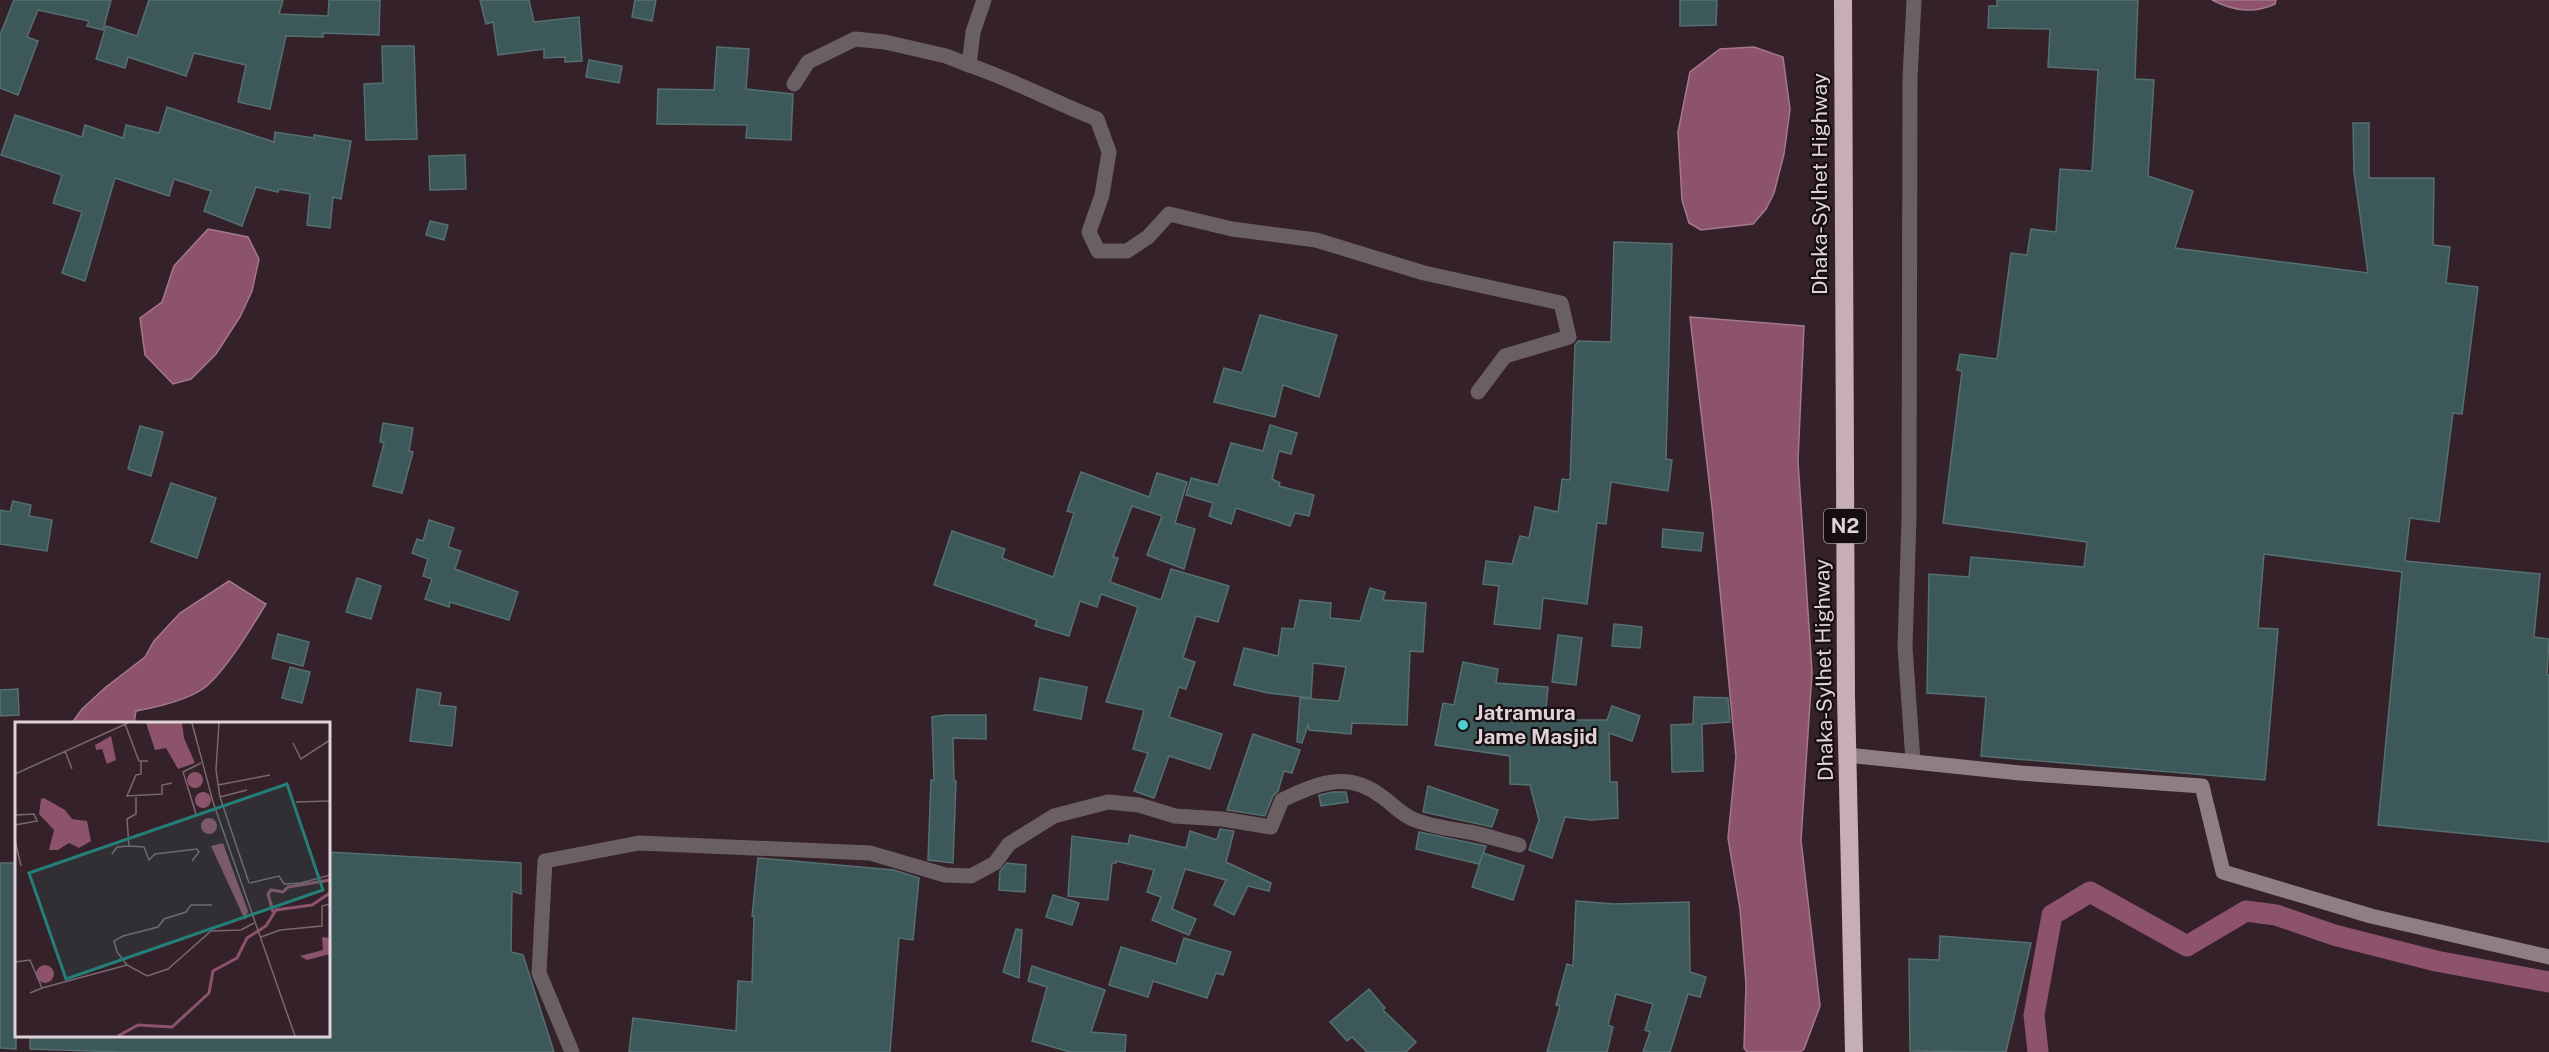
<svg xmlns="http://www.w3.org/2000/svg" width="2549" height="1052" font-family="'Public Sans',sans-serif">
<rect width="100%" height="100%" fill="#342129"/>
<g fill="#8c536b" stroke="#a5798c" stroke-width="1.5">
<path d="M2212 0H2276L2275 4C2254 14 2234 11 2212 0Z"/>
<path d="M1754 47 1783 57 1790 109 1784 154 1774 193 1766 209 1753 224 1701 230 1689 223 1682 200 1678 132 1690 72 1720 49Z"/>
<path d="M208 229 248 237 259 259 252 291 240 317 216 354 191 379 173 384 145 355 140 318 162 302 174 266Z"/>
<path d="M1690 317 1804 326 1798 461 1812 672 1801 840 1820 1006 1804 1049 1800 1052H1747L1744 1048 1746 984 1740 909 1728 838 1736 757 1712 507Z"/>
<path d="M229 581 266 604C251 628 230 664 209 684 193 699 158 707 136 711L134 723H72L82 709 106 687 145 657 154 641 180 613Z"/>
</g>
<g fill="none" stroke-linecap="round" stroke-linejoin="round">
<path stroke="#8c536b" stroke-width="21" d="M2038 1052 2034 1015 2052 915 2090 892 2187 946 2246 911 2276 915 2334 935 2436 961 2549 982"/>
</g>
<g fill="#3d5859" stroke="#547070" stroke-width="1.5">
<path d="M14 0H111L103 30 87 26 89 21 38 10 27 37 38 41 18 95 0 88V35Z"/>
<path d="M149 0H283L279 14 328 16 329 0H380L379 35 323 33V37L286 36 270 109 238 102 246 65 194 53 186 76 128 57 125 68 96 59 106 26 137 36Z"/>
<path d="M480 0H529L534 22 579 17 582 61 565 62V57L544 58V49L498 55 493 22 486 24Z"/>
<path d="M635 0H656L652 21 632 17Z"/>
<path d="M1680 0H1717L1716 25 1680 26Z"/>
<path d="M1997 0H2138L2135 79 2154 80 2148 176 2193 191 2175 248 2368 273 2354 172 2353 123H2369V178H2434L2433 245 2450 247 2446 283 2478 287 2462 414 2453 413 2439 522 2410 518 2405 561 2540 574 2534 637 2549 639 2547 675H2549V842L2378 825 2402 572 2264 554 2258 628 2278 629 2265 780 1981 756 1986 697 1927 693 1929 574 1969 577 1971 557 2084 567 2087 542 1943 523 1962 371 1957 370 1960 354 1997 359 2011 253 2027 255 2031 229 2056 232 2060 169 2092 171 2098 70 2048 67 2050 29 1988 28 1989 6H1997Z"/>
<path d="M382 46H414L417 139 366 140 364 84 383 83Z"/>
<path d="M717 47 749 49 746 89 793 94 791 140 746 138 747 125 657 124 658 89 714 90Z"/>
<path d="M589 60 622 66 619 83 586 77Z"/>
<path d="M167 107 274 142 275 132 314 138V135L351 141 341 199 333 197 330 228 307 225 310 194 279 189 278 192 256 187 242 226 204 211 211 191 174 179 169 196 115 178 85 281 62 273 82 212 53 203 62 175 1 155 15 115 82 137 85 125 123 138 126 125 159 133Z"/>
<path d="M465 155 466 189 430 190 429 156Z"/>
<path d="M430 221 448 225 444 240 426 235Z"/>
<path d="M1614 242 1672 244 1666 459 1672 460 1668 491 1611 482 1606 524 1597 523 1587 604 1543 598 1540 629 1494 624 1499 586 1483 584 1486 561 1512 564 1520 536 1529 538 1535 507 1558 512 1562 479 1570 480 1575 345 1578 341 1611 342Z"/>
<path d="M1260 315 1337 335 1319 397 1283 385 1275 417 1214 402 1224 368 1242 373Z"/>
<path d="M383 423 413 428 409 451 413 452 402 493 373 486 384 443 380 442Z"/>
<path d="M1270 425 1297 433 1291 454 1279 451 1272 479 1280 483 1279 486 1314 495 1309 516 1295 513 1290 526 1236 508 1231 524 1209 516 1213 503 1186 495 1191 478 1218 485 1231 443 1263 451Z"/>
<path d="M140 426 163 432 151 476 128 469Z"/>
<path d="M1081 472 1149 497 1157 473 1187 482 1175 523 1195 529 1184 569 1147 555 1162 516 1132 506 1113 557 1118 558 1110 582 1161 600 1171 569 1229 586 1218 622 1196 616 1183 658 1195 662 1186 689 1179 687 1169 717 1222 734 1210 769 1169 756 1154 798 1134 791 1148 753 1133 749 1144 710 1106 702 1138 607 1101 594 1097 607 1080 601 1069 636 1035 626 1037 620 934 585 952 531 1005 549 1002 558 1053 577 1074 513 1067 511Z"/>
<path d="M171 483 216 498 197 558 151 542Z"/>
<path d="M13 501 31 505 29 516 52 520 47 551 0 544V510L10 512Z"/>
<path d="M429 520 454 528 448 547 461 551 455 569 518 592 509 620 450 602 449 607 425 599 432 579 423 576 428 559 412 553 417 539 423 541Z"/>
<path d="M1663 529 1703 533 1701 551 1662 547Z"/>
<path d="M357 578 381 586 371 619 346 612Z"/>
<path d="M1370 588 1385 592 1383 600 1426 603 1423 652 1410 651 1407 725 1352 723 1351 734 1309 730 1308 725 1302 743 1297 742 1300 698 1339 701 1346 667 1313 663 1311 698 1268 693 1234 685 1244 648 1278 656 1282 628 1294 629 1300 600 1331 603 1330 618 1360 621Z"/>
<path d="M1614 624 1642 627 1640 648 1612 646Z"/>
<path d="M278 634 309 642 303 666 272 658Z"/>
<path d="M1558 635 1582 638 1576 685 1552 682Z"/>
<path d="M1463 662 1498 669 1496 683 1548 687 1545 720H1607L1612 706 1640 716 1632 741 1609 733 1610 782H1617L1618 818 1591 820 1565 817 1552 858 1529 850 1539 820 1530 785 1510 784V756L1435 745 1443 703 1454 705Z"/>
<path d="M290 667 310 672 302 703 282 698Z"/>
<path d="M1040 678 1087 687 1081 719 1034 710Z"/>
<path d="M18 689 19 715 0 716V690Z"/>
<path d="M417 689 441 693 439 705 456 707 452 746 410 741Z"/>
<path d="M1694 697 1728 698 1730 722 1702 724 1703 771 1672 772 1671 725 1693 724Z"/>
<path d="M945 715H986V739L953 738 954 781H956L953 863 928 860 931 780H934L932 717Z"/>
<path d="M1253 734 1300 750 1292 773 1284 771 1278 791 1273 796 1265 816 1227 810Z"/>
<path d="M1428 786 1498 810 1492 827 1423 812Z"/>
<path d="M1333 792H1346L1348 802 1321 806 1319 795Z"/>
<path d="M1220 829 1234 831 1226 862 1271 883 1269 891 1248 886 1234 915 1214 905 1226 880 1185 869 1172 909 1196 919 1189 935 1152 920 1161 897 1147 892 1154 870 1116 861V863H1112L1108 900 1068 896 1072 836 1128 844 1130 835 1186 848 1190 831 1217 840Z"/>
<path d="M1419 832 1486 846 1479 864 1416 849Z"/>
<path d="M328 852 521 863V894L512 891 511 952 523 955 554 1052H122L30 1049V1035H328Z"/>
<path d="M1483 853 1524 866 1513 900 1472 887Z"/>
<path d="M758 858 894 870 919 878 913 940 899 938 890 1052H629L633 1018 736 1031 738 981 752 982 754 916H752Z"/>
<path d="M0 863H16V1049L0 1048Z"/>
<path d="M1007 863 1026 865 1025 892 999 890 1000 871Z"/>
<path d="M1053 895 1079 903 1072 925 1046 917Z"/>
<path d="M1576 901 1615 904 1689 902 1690 972 1706 977 1700 997 1688 994 1670 1052H1643L1650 1032 1645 1030 1653 1004 1616 994 1608 1025 1613 1027 1607 1052H1547L1560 1006 1556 1005 1567 964 1573 966Z"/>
<path d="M1016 929 1022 930 1019 978 1003 972Z"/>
<path d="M1940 936 2031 943 2006 1052 1910 1051 1909 959 1939 960Z"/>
<path d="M1184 938 1231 952 1223 975 1216 973 1207 998 1153 981 1148 997 1109 985 1121 947 1176 964Z"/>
<path d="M1032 966 1105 990 1091 1032 1126 1035 1125 1052H1070L1032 1041 1047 987 1028 981Z"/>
<path d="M1369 989 1385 1008 1383 1010 1416 1042 1406 1052H1367L1352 1037 1347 1041 1330 1022Z"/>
</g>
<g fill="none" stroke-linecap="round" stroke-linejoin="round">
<g stroke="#6a6063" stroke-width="15">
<path d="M984 0 973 32 969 65C1013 80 1054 102 1097 119L1109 152 1102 195 1089 232 1098 251H1127L1148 237 1169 214 1232 229 1316 240 1424 273 1561 303 1569 337 1505 356 1478 392"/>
<path d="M794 84 808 62 855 39 885 42 946 56 969 65"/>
<path d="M1913 761 1905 647 1909 517 1910 78 1914 0"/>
<path d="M572 1052 539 973 545 861 639 843 870 853 945 875 971 876 995 863 1009 844 1054 816 1108 802 1139 805 1175 816 1222 819 1271 827 1282 800C1316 784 1347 770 1381 796 1393 804 1401 815 1415 820 1433 827 1450 829 1469 832 1486 835 1502 841 1519 845"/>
</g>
<path stroke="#8f7f85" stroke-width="15" d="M1847 755 2020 773 2202 786 2223 872 2371 916 2549 957"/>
<path stroke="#c6adb6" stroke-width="18" d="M1843 0 1846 696 1854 1052"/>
</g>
<circle fill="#52cdd0" stroke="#160e11" stroke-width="2" cx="1463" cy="725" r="6"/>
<g text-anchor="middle" stroke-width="4.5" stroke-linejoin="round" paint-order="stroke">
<rect fill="#160e11" stroke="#a3989c" stroke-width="1.5" x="1824" y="509" width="42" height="34" rx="4.5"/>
<g font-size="20" font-weight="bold" fill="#e0d3d8">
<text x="1845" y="533">N2</text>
</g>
<g font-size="21" fill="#e0d3d8" stroke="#160e11">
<text transform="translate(1820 184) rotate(-90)" y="7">Dhaka-Sylhet Highway</text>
<text transform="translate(1824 670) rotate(-91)" y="7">Dhaka-Sylhet Highway</text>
</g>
<g font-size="21" font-weight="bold" fill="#e0d3d8" stroke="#160e11" text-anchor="start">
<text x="1475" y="720">Jatramura<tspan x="1475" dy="24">Jame Masjid</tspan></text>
</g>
</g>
<g transform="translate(15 722)">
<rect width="315" height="315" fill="#342129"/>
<path d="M131 1H167L169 16 180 41 163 47 151 26 140 28ZM96 14 101 38 92 42 87 27 81 28 80 23ZM172 58a8 8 0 1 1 16 0a8 8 0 1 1-16 0ZM180 78a8 8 0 1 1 16 0a8 8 0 1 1-16 0ZM29 76 50 88 57 97 72 99 76 119 64 126 54 121 43 128H34L39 108 24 92 26 77ZM186 104a8 8 0 1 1 16 0a8 8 0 1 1-16 0ZM208 121 233 189 230 198 196 124ZM307 215 315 216V232L292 238 285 234 308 228ZM21 252a9 9 0 1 1 18 0a9 9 0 1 1-18 0Z" fill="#8c536b"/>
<path fill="none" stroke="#8c536b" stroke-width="3" d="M258 190 253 172 256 168 268 170 273 165 315 158M103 314 123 303 157 305 194 271 198 249 222 236 232 216 251 204 261 188 297 183 315 171"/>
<path fill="none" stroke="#79686f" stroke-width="1.5" d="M177 1 198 80 280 314M204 1 201 48 205 75 234 161M110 2 124 39H133M278 21 286 37 315 18M50 29 57 47M126 39V52L121 53 112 74 147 72V63L157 61M0 52 113 1M203 63 255 53M121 75V92L112 97 114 124 129 125 134 138 140 132 182 127 184 130 177 139M205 75 232 68M281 80 315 79M181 92 168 50 186 41M0 93 19 92 22 99 0 103M0 118 6 144M97 132 102 125 114 124M235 161 264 154 269 162 286 161 315 153M197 183H176L171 190 149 197 143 205 108 214 99 219 102 230 112 243 132 254 153 247 196 209 226 208 239 201M246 215 265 208 307 204V184L315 182M0 240 15 238 27 266 15 271M27 266 112 243"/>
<path fill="#247f79" fill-opacity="0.15" stroke="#247f79" stroke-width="3" d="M272 62 308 168 51 257 14 151Z"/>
<rect width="315" height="315" fill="none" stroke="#e0d3d8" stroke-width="3"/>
</g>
</svg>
